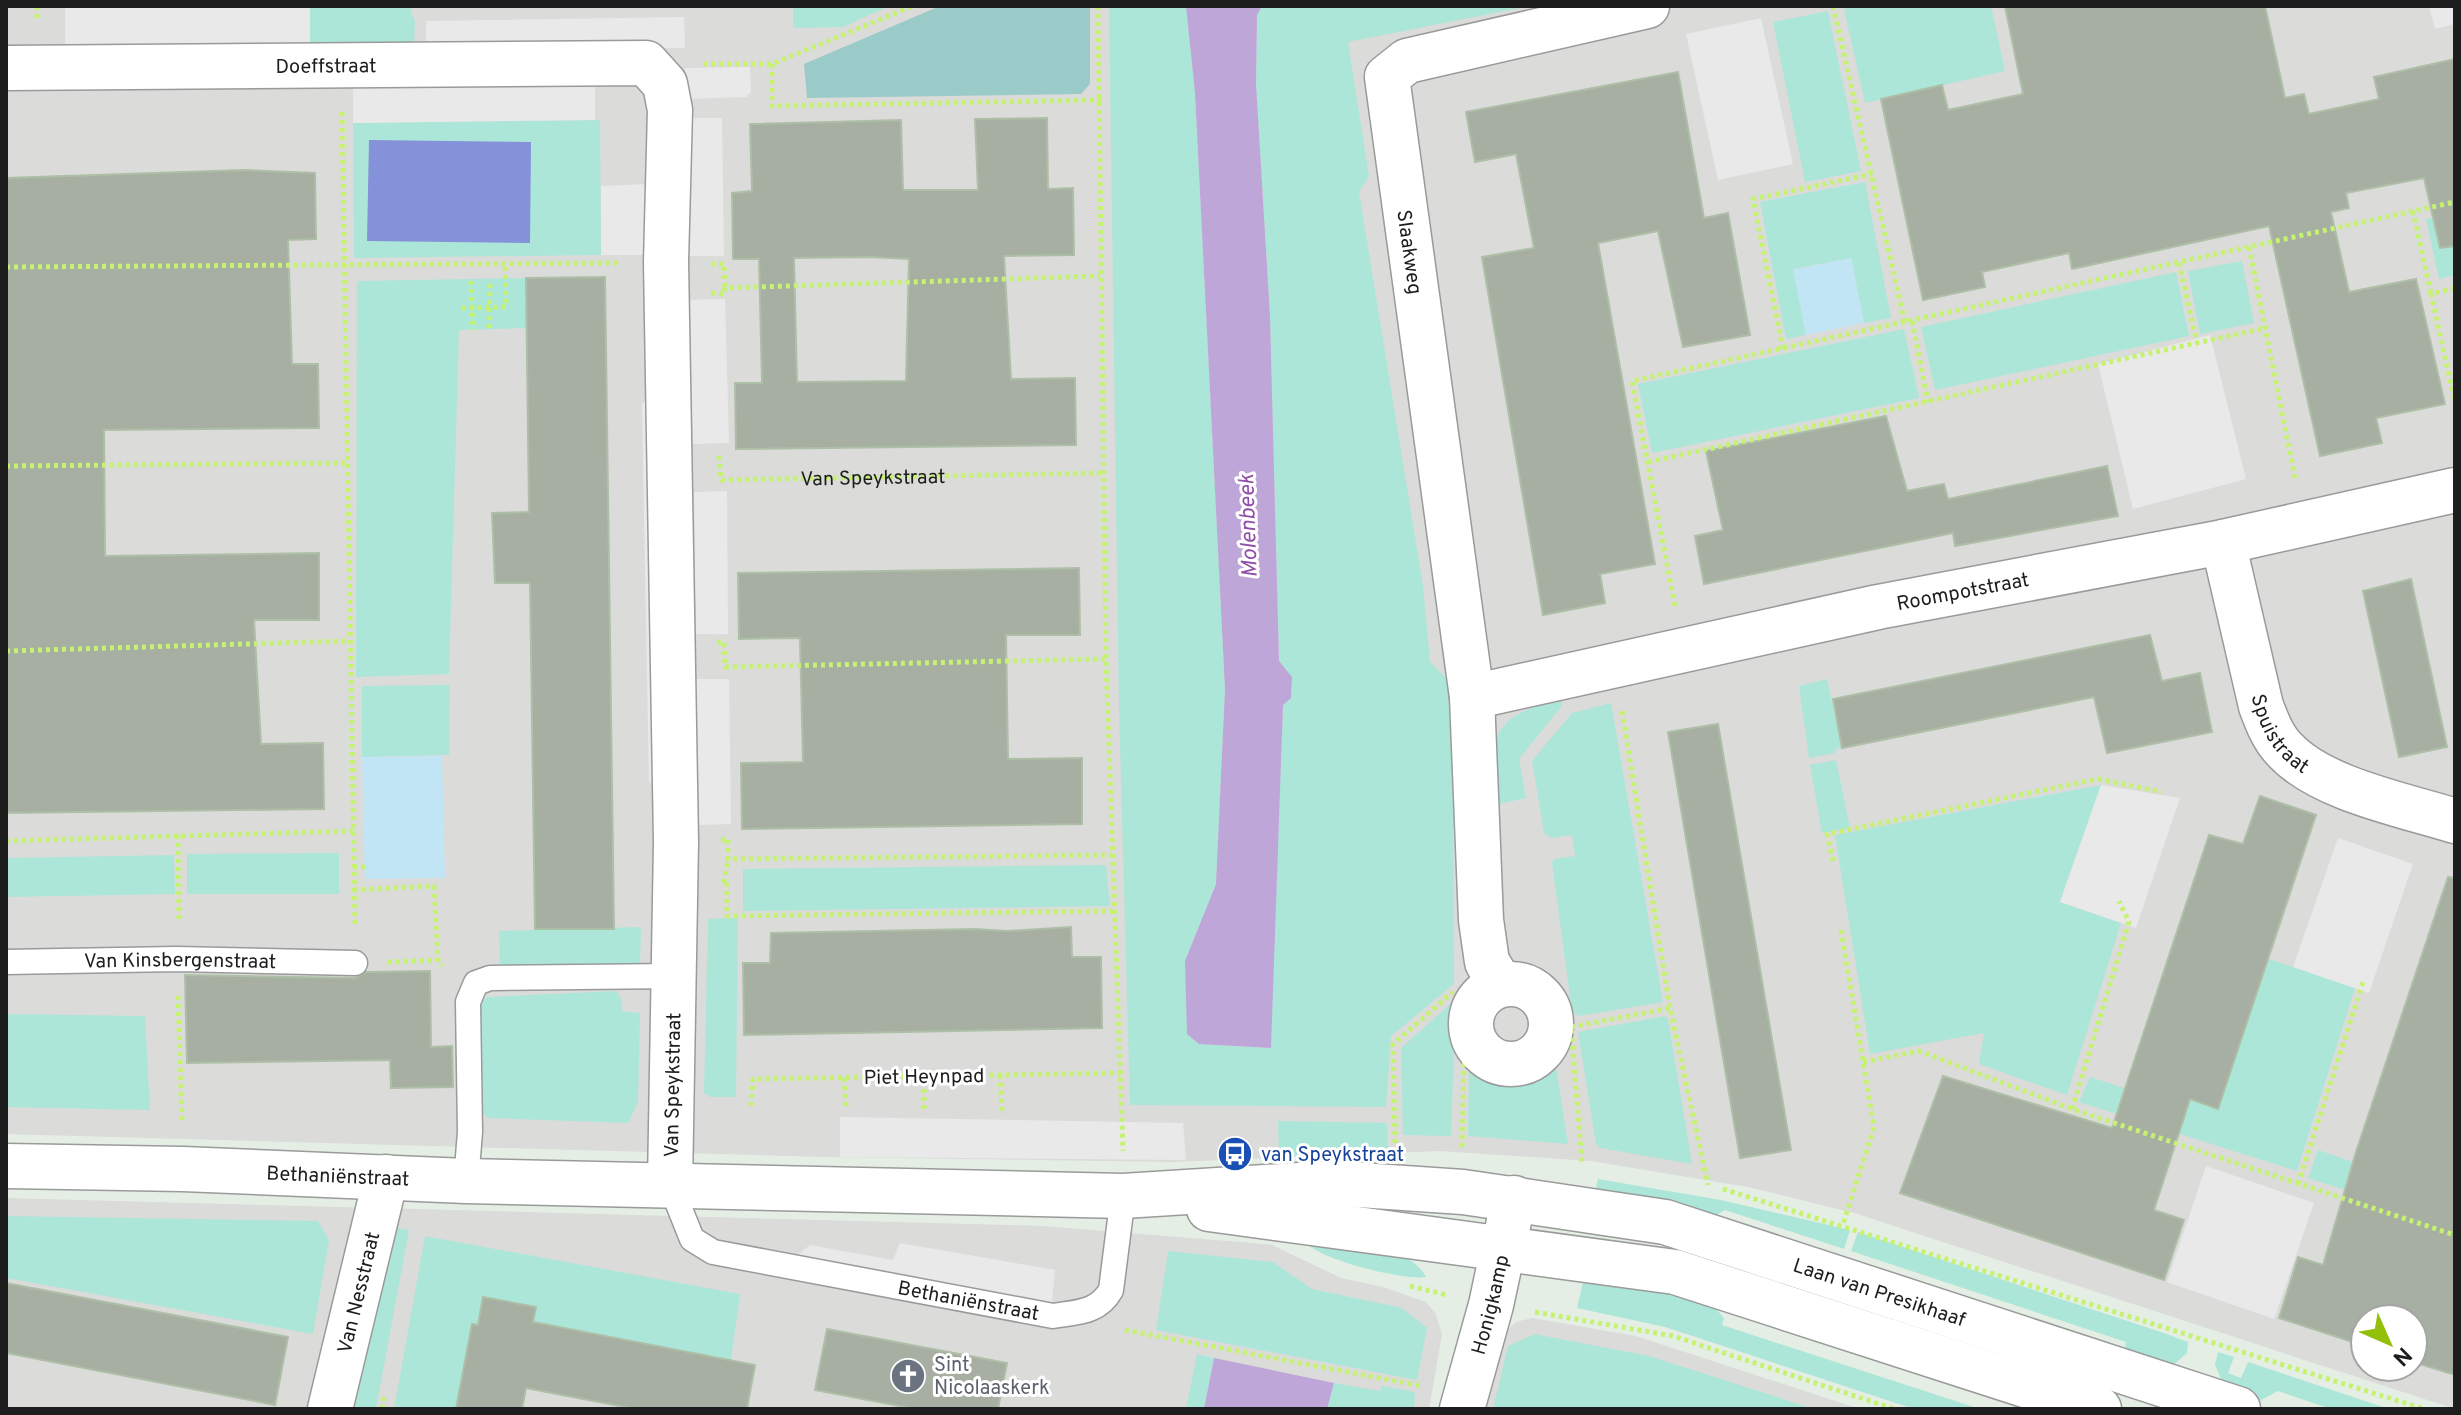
<svg xmlns="http://www.w3.org/2000/svg" width="2461" height="1415" font-family="Overpass,sans-serif">
<rect width="100%" height="100%" fill="#e5eee4"/>
<g fill="#dbdbda" fill-rule="evenodd">
<path d="M6 6H2455V1409L1854 1213 1748 1187 1591 1161 1440 1151 1172 1162 825 1157 6 1134ZM2365 1319H2413V1367H2365Z"/>
<path d="M6 1198 1043 1226 1253 1243 1272 1245 1341 1278 1383 1287 1426 1302 1436 1314 1442 1335 1429 1409H6Z"/>
<path d="M1532 1318 1636 1336 1860 1409H1486L1504 1333 1516 1322Z"/>
</g>
<g fill="#ace6d8">
<path d="M310 6H415L410 10 415 21 414 44 310 46Z"/>
<path d="M793 6H889L843 27 793 28Z"/>
<path d="M1109 6H1186L1195 93 1225 689 1216 884 1185 961 1199 1044 1270 1048 1283 705 1291 698 1292 678 1279 661 1270 316 1256 84 1257 15 1262 6H1530L1348 42 1369 176 1359 192 1423 586 1430 662 1447 679 1453 777 1454 984 1391 1036 1386 1107 1130 1105 1119 709Z"/>
<path d="M1859 6H1991L2005 71 1865 103 1844 9Z"/>
<path d="M1828 11 1861 171 1805 182 1773 22Z"/>
<path d="M600 120 601 255 354 258 353 123Z"/>
<path d="M1865 182 1891 318 1864 323 1851 258 1794 269 1806 335 1786 339 1760 202Z"/>
<path d="M2455 212V275L2439 279 2426 219Z"/>
<path d="M2242 261 2254 323 2200 334 2188 271Z"/>
<path d="M2176 272 2189 336 1935 390 1921 327Z"/>
<path d="M526 278V328L459 330 449 674 356 677 357 281Z"/>
<path d="M1904 329 1919 398 1652 453 1638 384Z"/>
<path d="M1827 679 1842 748 1835 749V753L1809 758 1799 686Z"/>
<path d="M450 685 449 755 362 757V686Z"/>
<path d="M1562 700V706L1519 759 1526 798 1490 806C1491 740 1488 714 1562 700Z"/>
<path d="M1611 703 1663 1002 1579 1016 1572 1012 1552 863 1554 859 1575 856 1572 835 1551 838 1544 833 1532 761 1572 713Z"/>
<path d="M1836 760 1850 828 1822 833 1810 765Z"/>
<path d="M2101 785 2060 902 2121 923 2067 1095 1979 1064 1984 1033 1870 1054 1835 835Z"/>
<path d="M339 853V894H187V854Z"/>
<path d="M174 855 175 894 6 897V858Z"/>
<path d="M1106 865 1110 906 743 911V869Z"/>
<path d="M738 918 736 1097H710L704 1093 708 919Z"/>
<path d="M641 927 640 966 500 972 499 931Z"/>
<path d="M2269 959 2355 988 2297 1171 2079 1102 2090 1077 2180 1106 2184 1097 2218 1109Z"/>
<path d="M616 991 621 998 622 1011 640 1013 638 1102 628 1123 488 1118 479 1109 478 1007 487 997Z"/>
<path d="M1456 999 1451 1136 1403 1135 1401 1048Z"/>
<path d="M6 1014 145 1016 150 1110 6 1107Z"/>
<path d="M1665 1016 1668 1019 1692 1164 1600 1148 1596 1144 1578 1032Z"/>
<path d="M1554 1054 1568 1144 1468 1136 1469 1065C1505 1087 1525 1082 1554 1054Z"/>
<path d="M1278 1121 1387 1123 1388 1153 1279 1157Z"/>
<path d="M2318 1150 2373 1169 2455 1226 2308 1178Z"/>
<path d="M1598 1179 1721 1200 1850 1230 1844 1249 1725 1210 1704 1223 1594 1197Z"/>
<path d="M6 1216 318 1221 329 1240 313 1334 6 1278Z"/>
<path d="M382 1225 409 1230 376 1409H348Z"/>
<path d="M1858 1232 2161 1332 2188 1342 2187 1353 2172 1366 2138 1367 2125 1347 2126 1342 1851 1251Z"/>
<path d="M425 1236 740 1294 731 1360 570 1329 531 1335 536 1307 484 1297 478 1325 472 1324 456 1409H394Z"/>
<path d="M1305 1241C1341 1246 1407 1241 1426 1277 1405 1281 1315 1259 1305 1241Z"/>
<path d="M1168 1251 1273 1262 1312 1289 1402 1308 1427 1328 1417 1380 1156 1330Z"/>
<path d="M1585 1273 1706 1297 1724 1318 1722 1325 1980 1409H1914L1665 1327 1577 1308Z"/>
<path d="M1535 1334 1649 1356 1814 1409H1493L1508 1346Z"/>
<path d="M2218 1352 2234 1357 2228 1373 2241 1378 2248 1362 2389 1409H2331L2278 1391 2254 1404 2226 1390 2215 1365Z"/>
<path d="M1197 1354 1214 1358 1204 1409H1186Z"/>
<path d="M1334 1383 1380 1391 1382 1386 1415 1392 1414 1409H1327Z"/>
</g>
<path fill="#9bcbc9" d="M940 6H1090V84L1081 94 807 98 804 64Z"/>
<g fill="#c2e5f6">
<path d="M1851 258 1864 323 1806 335 1793 270Z"/>
<path d="M442 756 445 878 365 879 362 757Z"/>
</g>
<path fill="#8591d9" d="M369 140 531 142 530 243 367 241Z"/>
<g fill="#e9e9e9">
<path d="M65 6H310V46L65 47Z"/>
<path d="M2429 6H2455V24L2435 29Z"/>
<path d="M684 17 685 48 426 50V21Z"/>
<path d="M1761 18 1793 164 1718 180 1686 34Z"/>
<path d="M750 67 751 92 746 97 686 99 685 68Z"/>
<path d="M595 81V120L353 123V84Z"/>
<path d="M686 118H722L724 256H689Z"/>
<path d="M650 184 652 255H601V186Z"/>
<path d="M725 299 729 443 693 444 689 300Z"/>
<path d="M2210 335 2246 479 2133 509 2098 364Z"/>
<path d="M653 392 660 792 649 782 642 404Z"/>
<path d="M727 491 728 634H696L694 492Z"/>
<path d="M695 679H729L731 824 698 825Z"/>
<path d="M2101 785 2180 798 2136 928 2060 902Z"/>
<path d="M2338 838 2413 864 2369 993 2293 967Z"/>
<path d="M840 1117 1183 1123 1186 1160 840 1157Z"/>
<path d="M2206 1166 2314 1203 2274 1319 2167 1282Z"/>
<path d="M900 1243 1055 1270 1052 1303 795 1257 810 1245 893 1260Z"/>
</g>
<g fill="#bfa6d9">
<path d="M1186 6H1262L1257 15 1256 84 1270 316 1279 661 1292 677 1291 698 1283 705 1271 1048 1199 1044 1187 1034 1185 961 1216 884 1225 689 1195 93Z"/>
<path d="M1214 1358 1334 1383 1327 1409H1204Z"/>
</g>
<g fill="#a7afa3" stroke="#aebfa7" stroke-width="2" fill-rule="evenodd">
<path d="M2005 6H2265L2285 98 2304 94 2309 114 2379 99 2374 77 2455 59V246L2440 248 2424 178 2346 193 2349 208 2331 212 2349 292 2416 279 2445 404 2376 418 2382 443 2320 456 2269 226 2072 269 2069 253 1982 272 1985 287 1923 300 1881 99 1942 85 1948 110 2023 94Z"/>
<path d="M1678 72 1704 218 1728 213 1750 335 1683 347 1658 231 1598 243 1655 564 1600 574 1605 603 1543 615 1482 257 1534 248 1516 154 1475 162 1466 112Z"/>
<path d="M1047 118 1048 189 1073 188 1074 255 1004 256 1011 379 1075 378 1076 445 736 449 735 383H762L759 259H733L732 193 752 191 750 124 901 120 903 190H978L975 119ZM870 257 909 259 906 381 797 382 794 258Z"/>
<path d="M243 170 315 173 316 239 288 240 292 364H318L319 428 104 430 105 556 319 553V620H254L261 744 323 743 324 809 6 813V178Z"/>
<path d="M605 277 614 929H535L530 583H495L492 513 529 512 526 278Z"/>
<path d="M1886 416 1907 491 1944 484 1948 499 2107 466 2118 516 1955 546 1953 533 1704 584 1695 536 1723 530 1706 451Z"/>
<path d="M1079 568 1080 635H1006L1008 759 1082 758V824L742 829 741 763 803 762 800 638 739 639 738 573Z"/>
<path d="M2411 579 2447 747 2399 757 2363 591Z"/>
<path d="M2150 635 2162 681 2200 673 2212 732 2107 753 2094 697 1842 748 1833 699Z"/>
<path d="M1718 724 1791 1150 1740 1158 1668 732Z"/>
<path d="M2260 796 2316 815 2218 1109 2190 1099 2154 1210 2184 1220 2164 1280 1900 1193 1943 1076 2112 1128 2209 835 2243 844Z"/>
<path d="M2448 877 2455 878V1375L2413 1362V1319H2365V1346L2279 1318 2298 1257 2323 1265 2356 1152Z"/>
<path d="M1071 927 1072 957H1101L1102 1028 744 1035 743 963H770L771 933 975 929 1006 931Z"/>
<path d="M430 971 431 1047 452 1046 453 1087 391 1088 390 1060 187 1063 185 975 355 978 366 972Z"/>
<path d="M6 1283 288 1337 275 1405 6 1353Z"/>
<path d="M483 1297 536 1307 533 1322 755 1365 747 1409H635L526 1388 522 1409H456L472 1324 478 1325Z"/>
<path d="M827 1329 1007 1363 998 1409H915L815 1390Z"/>
</g>
<g fill="none" stroke-linecap="round" stroke-linejoin="round">
<g stroke="#9a9a9a" stroke-width="27">
<g id="service">
<path id="s2" d="M6 962 176 959 355 963"/>
<path d="M466 1181 470 1132 468 1002 476 983 490 978 674 976"/>
<path id="s3" d="M670 1184 692 1239 713 1252 1053 1316C1077 1312 1098 1313 1111 1290L1123 1196"/>
</g>
</g>
<g stroke="#9a9a9a" stroke-width="47">
<g id="minor">
<path id="s4" d="M6 68 646 63 665 84 670 110 666 262 676 842 670 1184"/>
<path id="s5" d="M2223 542 2261 706C2267 722 2273 738 2285 750 2321 789 2404 805 2455 821"/>
<path id="s6" d="M1472 697 1878 607 2223 542 2455 490"/>
<circle cx="1511" cy="1024" r="40"/>
<path d="M1501 985 1487 962 1481 920 1472 697 1387 77 1407 61 1647 6"/>
<path id="s7" d="M330 1409 386 1177"/>
<path id="s8" d="M1462 1409 1491 1305 1514 1198"/>
</g>
</g>
<g stroke="#9a9a9a" stroke-width="47">
<g id="tertiary">
<path id="s9" d="M6 1166 183 1169 466 1181 1123 1196 1330 1183 1463 1192 1665 1222 2238 1409"/>
<path d="M1209 1209 1675 1272 2099 1409"/>
</g>
</g>
<g stroke="#c5f271" stroke-width="5" stroke-dasharray="4 4" stroke-linecap="butt">
<path d="M37 6V22"/>
<path d="M1098 6 1106 659 1123 1151"/>
<path d="M1833 6 1905 323"/>
<path d="M703 64H772L913 6"/>
<path d="M772 64V106L1101 100"/>
<path d="M342 112 355 926"/>
<path d="M2413 211 2431 294"/>
<path d="M2249 247 2295 478"/>
<path d="M2179 263 2197 343"/>
<path d="M711 264H724L725 288"/>
<path d="M6 267 621 263"/>
<path d="M471 281 473 330"/>
<path d="M2455 288 2431 294 2455 402"/>
<path d="M711 293 724 294 725 288 1100 276"/>
<path d="M462 308 506 307 505 264"/>
<path d="M1912 321 1928 402"/>
<path d="M489 328 490 282"/>
<path d="M1783 349 1753 199 1872 174"/>
<path id="s1" d="M719 456 721 480 1104 473"/>
<path d="M1648 462 2266 328"/>
<path d="M6 466 347 463"/>
<path d="M1675 606 1632 381 2455 202"/>
<path d="M717 642H724L725 667 1106 659"/>
<path d="M6 651 349 641"/>
<path d="M1622 711 1670 1008 1708 1185"/>
<path d="M178 835 179 922"/>
<path d="M721 840 728 839V859L1111 855"/>
<path d="M6 841 353 831"/>
<path d="M1833 861 1827 834 2098 779 2162 792"/>
<path d="M353 867H365"/>
<path d="M724 883 728 859"/>
<path d="M727 883V916L1114 911"/>
<path d="M354 890 434 886 438 960"/>
<path d="M1841 930 1874 1127 1843 1224"/>
<path d="M388 962 438 960 443 966"/>
<path d="M178 996 182 1122"/>
<path d="M1571 1027 1670 1008"/>
<path d="M1550 1030 1571 1027 1582 1163"/>
<path d="M1863 1062 1919 1051 2072 1109 2455 1235"/>
<path d="M1000 1075 1002 1112"/>
<path d="M844 1078 846 1106"/>
<path d="M751 1106 753 1079 1121 1073"/>
<path d="M924 1109V1077"/>
<path d="M2072 1109 2129 922 2119 901"/>
<path d="M1395 1143 1393 1044 1453 992"/>
<path d="M1462 1147 1464 1065 1473 1038"/>
<path d="M2298 1184 2363 982"/>
<path d="M1723 1189 2424 1409"/>
<path d="M1410 1286 1447 1295"/>
<path d="M1535 1312 1673 1336 1894 1409"/>
<path d="M1125 1330 1422 1386"/>
<path d="M382 1409 384 1396"/>
</g>
<use href="#service" stroke="#fff" stroke-width="24"/>
<use href="#minor" stroke="#fff" stroke-width="44"/>
<use href="#tertiary" stroke="#fff" stroke-width="44"/>
</g>
<defs>
<g id="bus-disc" transform="scale(1.8)"><circle r="9.5" fill="#1a4fb4" stroke="#fff"/><path d="M-5-6H5V4H4V6H2V4H-2V6H-4V4H-5ZM-3.5-4V0h7V-4ZM-3.5 1.2v1.5H-2V1.2ZM2 1.2v1.5H3.5V1.2Z" fill="#fff"/></g>
<g id="church-disc" transform="scale(1.8)"><circle r="9.5" fill="#6b7280" stroke="#fff"/><path d="M-1.2-6h2.4v3.5h3.3v2.4h-3.3V6h-2.4V-.1h-3.3v-2.4h3.3Z" fill="#fff"/></g>
</defs>
<g fill-rule="evenodd">
<use href="#bus-disc" x="1235" y="1154"/>
<use href="#church-disc" x="908" y="1376"/>
</g>
<g text-anchor="middle" stroke-width="6" stroke-linejoin="round" paint-order="stroke">
<g font-size="20" fill="#1d1d1d" stroke="#fff">
<text dy="7" stroke="none"><textPath href="#s4" startOffset="320">Doeffstraat</textPath></text>
<text transform="translate(1410 252) rotate(82)" y="7">Slaakweg</text>
<text dy="7" stroke="none"><textPath href="#s1" startOffset="176">Van Speykstraat</textPath></text>
<text dy="7" stroke="none"><textPath href="#s6" startOffset="502">Roompotstraat</textPath></text>
<text dy="7" stroke="none"><textPath href="#s5" startOffset="202">Spuistraat</textPath></text>
<text dy="7" stroke="none"><textPath href="#s2" startOffset="174">Van Kinsbergenstraat</textPath></text>
<text transform="translate(924 1076) rotate(-1)" y="7">Piet Heynpad</text>
<text transform="translate(672 1085) rotate(-89)" y="7">Van Speykstraat</text>
<text dy="7" stroke="none"><textPath href="#s9" startOffset="332">Bethaniënstraat</textPath></text>
<text dy="7" stroke="none"><textPath href="#s9" startOffset="1888">Laan van Presikhaaf</textPath></text>
<text dy="7" stroke="none"><textPath href="#s7" startOffset="120">Van Nesstraat</textPath></text>
<text dy="7" stroke="none"><textPath href="#s3" startOffset="344">Bethaniënstraat</textPath></text>
<text dy="7" stroke="none"><textPath href="#s8" startOffset="108">Honigkamp</textPath></text>
</g>
<g font-size="20" fill="#164399" stroke="#fff" text-anchor="start">
<text x="1261" y="1161">van Speykstraat</text>
</g>
<g font-size="20" fill="#5b616d" stroke="#fff" text-anchor="start">
<text x="934" y="1371">Sint<tspan x="934" dy="23">Nicolaaskerk</tspan></text>
</g>
<g font-size="22" font-style="italic" fill="#914fa8" stroke="#fff">
<text transform="translate(1247 526) rotate(-92)" y="8">Molenbeek</text>
</g>
</g>
<rect width="2461" height="1415" fill="none" stroke="#1d1d1d" stroke-width="16"/>
<g transform="translate(2389 1343) rotate(135)"><circle r="38" fill="#ffffff" stroke="#a5a5a5" stroke-width="2"/>
<path d="M0-6L14 30L0 20L-14 30Z" fill="#93c00b"/>
<text y="-12" font-size="22" font-weight="bold" text-anchor="middle" fill="#1d1d1d">N</text>
</g>
</svg>
